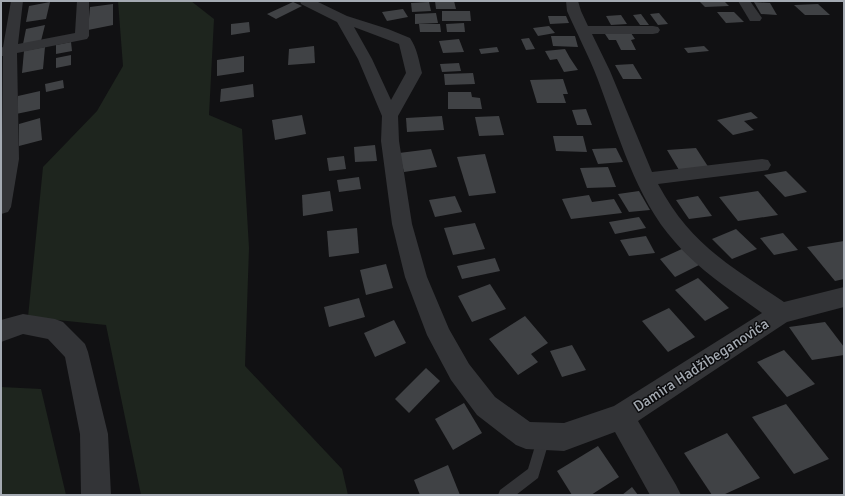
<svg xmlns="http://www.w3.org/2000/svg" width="845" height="496" font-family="Signika,sans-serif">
<rect width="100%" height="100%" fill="#111113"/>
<g fill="#1e251e">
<path d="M118 1H191L214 19 209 115 242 129 249 248 245 366 342 469 348 495H141L106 325 28 317 43 167 97 111 123 66Z"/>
<path d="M1 387 41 389 66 495H1Z"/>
</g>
<g fill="#404245">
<path d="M435 1H454L456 9H436Z"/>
<path d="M699 1H724L729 6 705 7Z"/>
<path d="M50 2 46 19 26 22 29 6Z"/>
<path d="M293 2 302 6 276 19 267 14Z"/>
<path d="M429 2 431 11 412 12 411 3Z"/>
<path d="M754 2 770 3 777 15 761 14Z"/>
<path d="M113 4V25L88 30 90 7Z"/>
<path d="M818 4 830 15H805L794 5Z"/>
<path d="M403 9 408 17 387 21 382 12Z"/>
<path d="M442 11H470L471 21H442Z"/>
<path d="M717 12H734L744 22 726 23Z"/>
<path d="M436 13 438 23 415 24V14Z"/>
<path d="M659 13 668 24 658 25 650 14Z"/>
<path d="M641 14 649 25H640L633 15Z"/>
<path d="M621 15 627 24 611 25 606 16Z"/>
<path d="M548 16H566L569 23 550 24Z"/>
<path d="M249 22 250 32 231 35V24Z"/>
<path d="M464 23 465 32H447L446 24Z"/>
<path d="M419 24H440L441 32H420Z"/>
<path d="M45 25 41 41 23 44 26 29Z"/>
<path d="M549 26 555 33 538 36 533 28Z"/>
<path d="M631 33 635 39 631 40 636 50H621L616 40H609L605 34Z"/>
<path d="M551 36H575L578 47 553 46Z"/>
<path d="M529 38 535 49 526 50 521 39Z"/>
<path d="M459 39 464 52 443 53 439 41Z"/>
<path d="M71 42 72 51 56 54V45Z"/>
<path d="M314 46 315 63 288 65 289 49Z"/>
<path d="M704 46 709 51 688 53 684 48Z"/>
<path d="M45 47 43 69 22 73 24 51Z"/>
<path d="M497 47 499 52 481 54 479 49Z"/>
<path d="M565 49 570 58 578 70 564 72 557 59 550 60 545 51Z"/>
<path d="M71 55V65L56 68V58Z"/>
<path d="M244 56V72L217 76V60Z"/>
<path d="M459 63 461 71 442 72 440 64Z"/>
<path d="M633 64 642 79H623L615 65Z"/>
<path d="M473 73 475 84 445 85 444 74Z"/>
<path d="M563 79 568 94H563L566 103H537L530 80Z"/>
<path d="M63 80 64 88 46 92 45 84Z"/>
<path d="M253 84 254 97 220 102 221 89Z"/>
<path d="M40 91V109L16 114 18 96Z"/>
<path d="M448 92H471L472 97 480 98 482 109H448Z"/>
<path d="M586 109 592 125H577L572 110Z"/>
<path d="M751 112 758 118 744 121 754 130 733 135 717 120Z"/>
<path d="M302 115 306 134 275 140 272 120Z"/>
<path d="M442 116 444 130 407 132 406 118Z"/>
<path d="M499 116 504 135 479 136 475 117Z"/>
<path d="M40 118 42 140 19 146V124Z"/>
<path d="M553 136H583L587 152 556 151Z"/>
<path d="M375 145 377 161 355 162 354 147Z"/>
<path d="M616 148 623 162 598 164 592 149Z"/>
<path d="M696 148 709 168 679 170 667 150Z"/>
<path d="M431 149 437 167 404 172 399 153Z"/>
<path d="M485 154 496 193 469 196 457 157Z"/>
<path d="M344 156 346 169 329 171 327 158Z"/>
<path d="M608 167 616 187 587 188 580 168Z"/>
<path d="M786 171 807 192 785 197 764 175Z"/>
<path d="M359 177 361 189 339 192 337 180Z"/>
<path d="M330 191 333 211 303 216 302 195Z"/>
<path d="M639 191 650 210 629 212 618 194Z"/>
<path d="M758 191 778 215 738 221 719 197Z"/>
<path d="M589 195 592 202 614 199 622 213 571 219 562 199Z"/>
<path d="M455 196 462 212 435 217 429 200Z"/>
<path d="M698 196 712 216 689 219 676 200Z"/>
<path d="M639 217 646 228 615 234 609 222Z"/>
<path d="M475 223 485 249 453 255 444 228Z"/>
<path d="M357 228 359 253 329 257 327 231Z"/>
<path d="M736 229 757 249 732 259 712 239Z"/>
<path d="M783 233 798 250 774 255 760 238Z"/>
<path d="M646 236 655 253 629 256 620 240Z"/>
<path d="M844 241V279L835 281 807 247Z"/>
<path d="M684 248 699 265 675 277 660 259Z"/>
<path d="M495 258 500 271 462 279 457 266Z"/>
<path d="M386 264 393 288 366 295 360 270Z"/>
<path d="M698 278 729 308 705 321 675 290Z"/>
<path d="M490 284 506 309 472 322 458 296Z"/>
<path d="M359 298 365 317 329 327 324 307Z"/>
<path d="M669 308 695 337 668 352 642 321Z"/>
<path d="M525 316 548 343 531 354 538 362 518 375 489 339Z"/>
<path d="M394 320 406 343 375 357 364 333Z"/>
<path d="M825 322 844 347V355L812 360 789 327Z"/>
<path d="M572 345 586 370 562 377 550 351Z"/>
<path d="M784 350 815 384 787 397 757 362Z"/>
<path d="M426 368 440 381 409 413 395 399Z"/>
<path d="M464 403 482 433 453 450 435 419Z"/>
<path d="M786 404 829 459 794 474 752 417Z"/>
<path d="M727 433 760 478 723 495H712L684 453Z"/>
<path d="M598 446 619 477 591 495H572L557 471Z"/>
<path d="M448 465 460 495H420L414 480Z"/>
<path d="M632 487 638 495H622Z"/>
</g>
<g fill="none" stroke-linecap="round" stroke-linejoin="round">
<path fill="#333437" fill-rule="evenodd" d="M544 432 549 433 550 438 538 478 516 495H498L500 490 528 469 539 433Z"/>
<g fill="#333437" fill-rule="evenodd">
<path d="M11 1H23L18 44 75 33 77 1H89V36L87 39 17 53 19 159 11 207 8 212 1 214 3 56H1V48L3 47Z"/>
<path d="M300 1H316L347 16 388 29 410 38C417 48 419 61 422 73L398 116 399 141 412 224 427 277 449 329 469 364 495 397 530 422 564 423 614 406 762 313C732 291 700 271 675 242 635 197 619 135 598 80 589 56 577 34 567 11L566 1H578L581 11 588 26H653L658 27 660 30 658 33 653 34H592L610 71 652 172 762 159 768 160 771 165 768 170 762 171 658 184C690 244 730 266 784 302L844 287V307L787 322 638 421 676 485 681 495H650L615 432 564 451 526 449 516 445 477 415 451 380 427 335 405 277 392 224 381 141 382 116 358 59 337 22 301 4ZM354 27 399 44 406 73 391 100 372 59Z"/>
<path d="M738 1H750L762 18 760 21H750Z"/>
<path d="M23 314 55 319 63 322 85 344 88 352 108 434 111 495H81L80 434 65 357 48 339 23 334 1 342V320Z"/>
</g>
</g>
<g text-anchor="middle" stroke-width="3" stroke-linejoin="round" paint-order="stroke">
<g font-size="15" fill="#a4aab2" stroke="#0c0c0e">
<text transform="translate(701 365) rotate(-33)" y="5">Damira Hadžibeganovića</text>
</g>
</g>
<rect width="845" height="496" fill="none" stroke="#a4aab2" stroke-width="4"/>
</svg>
